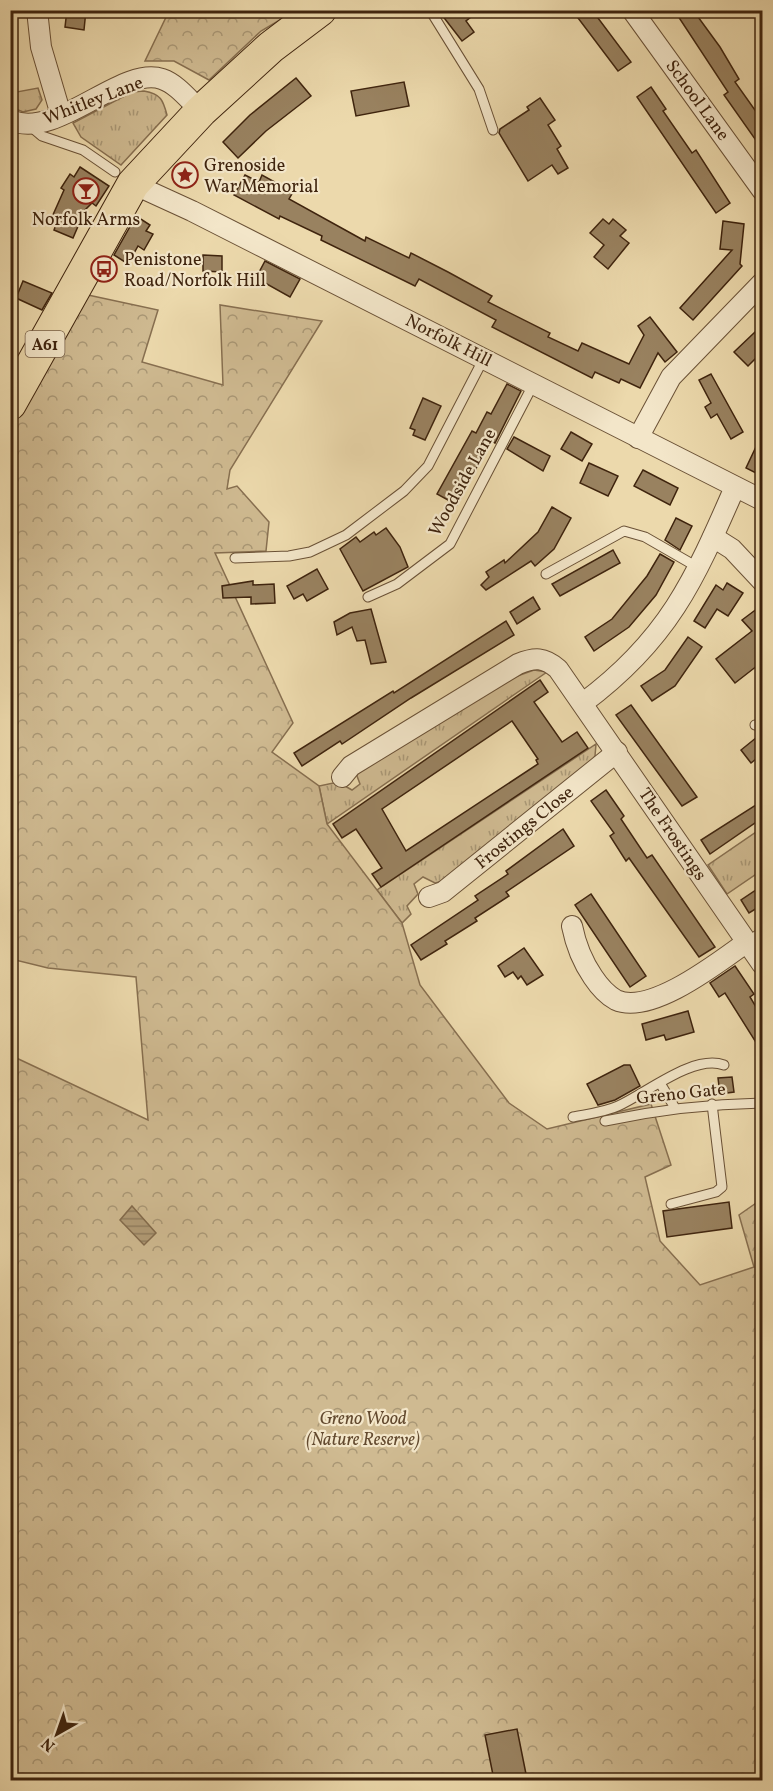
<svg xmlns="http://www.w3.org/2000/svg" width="773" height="1791" font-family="Vollkorn,serif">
<defs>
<pattern id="grass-tufts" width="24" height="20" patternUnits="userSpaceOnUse" patternTransform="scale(1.5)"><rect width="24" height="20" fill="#cfba91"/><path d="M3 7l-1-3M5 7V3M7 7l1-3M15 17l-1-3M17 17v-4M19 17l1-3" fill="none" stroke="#a99775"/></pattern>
<pattern id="forest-crowns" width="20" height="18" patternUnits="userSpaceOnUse" patternTransform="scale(1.5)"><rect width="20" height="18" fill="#cfba91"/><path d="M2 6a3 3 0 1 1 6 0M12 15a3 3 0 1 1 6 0" fill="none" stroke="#a99775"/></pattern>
<pattern id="water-rules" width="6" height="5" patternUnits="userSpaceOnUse" patternTransform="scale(1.5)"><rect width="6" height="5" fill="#b19b76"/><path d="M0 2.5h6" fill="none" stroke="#917e5f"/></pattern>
</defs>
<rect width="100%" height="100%" fill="#ecd9ac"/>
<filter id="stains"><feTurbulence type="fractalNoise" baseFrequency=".00333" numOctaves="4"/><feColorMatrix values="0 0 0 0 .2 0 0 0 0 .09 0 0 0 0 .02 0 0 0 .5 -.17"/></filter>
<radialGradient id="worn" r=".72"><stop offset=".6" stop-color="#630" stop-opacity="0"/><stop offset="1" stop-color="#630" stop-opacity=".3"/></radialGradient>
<g fill="url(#grass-tufts)" stroke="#876f50" stroke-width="1.5">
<path d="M38 88 42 100 36 109 23 112 11 107V93Z"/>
<path d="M144 91C161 94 163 100 167 115L121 165 81 137 73 123 132 92Z"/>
<path d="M534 670 547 672 327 824 319 786 338 782 352 790 360 784 357 776 359 770 509 679Z"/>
<path d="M596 744 595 756 585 770 443 881 435 883 423 877 414 884 418 894 407 906 411 914 402 923 377 890Z"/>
<path d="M762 828V870L727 894 708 865Z"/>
</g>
<g fill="url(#forest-crowns)" stroke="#876f50" stroke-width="1.5">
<path d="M169 11H295L261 31 209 80 174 61H145Z"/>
<path d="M88 295 158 310 142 362 223 385 220 305 322 321 230 470 227 489 237 486 269 522 266 551 215 553 293 723 272 752 319 786 327 824 402 923 420 985 509 1103 547 1129 651 1104 671 1165 645 1177 660 1241 700 1285 754 1267 739 1215 759 1201 762 1206V1780H11L10 1055 148 1120 136 977 48 968 11 959V424Z"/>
</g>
<path fill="url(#water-rules)" stroke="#836b4c" stroke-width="1.5" d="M132 1206 156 1233 144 1245 120 1220Z"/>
<g fill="#998260" stroke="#3f240e" stroke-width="1.5" fill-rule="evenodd">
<path d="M67 10H86L84 30 65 27Z"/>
<path d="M438 10H480L466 21 474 32 462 41Z"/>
<path d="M572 10H592L631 62 618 71Z"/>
<path d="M674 10H693L720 47 739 79 735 82 762 120V149L724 95 728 92Z"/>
<path d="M296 78 311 96 266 131 238 158 223 142 250 115Z"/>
<path d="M404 82 409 106 356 116 351 91Z"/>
<path d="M651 87 666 109 663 111 692 153 696 150 730 203 716 213 637 97Z"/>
<path d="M540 98 555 120 548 125 561 146 557 149 568 168 558 174 552 165 528 181 499 133 500 129 529 110 527 107Z"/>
<path d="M80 167 109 186 96 206 92 203 85 210 73 238 54 230 58 219 52 217 64 190 61 188 70 174 74 177Z"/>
<path d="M245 175 259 182 262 175 293 192 289 199 365 241 366 237 409 258 411 253 448 272 492 296 488 302 550 333 548 337 578 351 582 343 629 364 644 335 638 326 650 317 677 352 665 362 658 353 640 388 621 379 619 383 595 372 592 378 492 327 496 320 419 279 415 286 321 240 322 236 280 216 279 219 234 195Z"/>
<path d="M136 216 150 225 146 231 153 234 144 250 138 246 128 264 114 255Z"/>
<path d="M603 219 609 224 613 219 626 230 620 236 629 243 608 269 594 257 604 245 590 233Z"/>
<path d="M723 221 744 224 740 264 742 266 693 320 680 308 732 250 720 249Z"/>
<path d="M203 255 222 256V272L203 271Z"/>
<path d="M265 261 300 279 290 297 256 278Z"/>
<path d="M23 281 52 293 42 310 16 298Z"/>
<path d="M755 332 762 339V352L748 366 734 352Z"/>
<path d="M711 374 743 432 731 439 717 414 711 418 705 407 711 403 699 380Z"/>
<path d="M507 384 521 391 495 443 491 440 457 505 437 494 472 431 476 433 487 412 491 414Z"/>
<path d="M423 398 441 406 425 440 413 435 415 430 410 428Z"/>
<path d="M571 432 592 444 582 461 561 449Z"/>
<path d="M762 434V476L746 468Z"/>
<path d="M514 437 550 456 543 471 507 449Z"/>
<path d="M589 463 618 476 608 496 580 483Z"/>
<path d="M643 470 678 488 670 505 634 486Z"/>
<path d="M552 507 571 518 554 549 535 566 531 561 486 590 481 585 489 577 486 572 504 560 505 563 538 532Z"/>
<path d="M676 518 692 526 680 550 665 540Z"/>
<path d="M386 528 400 547 408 567 363 591 340 549 356 537 360 542 374 532 376 535Z"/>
<path d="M613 550 620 563 560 596 552 584Z"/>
<path d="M660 554 674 562 656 595 629 627 594 651 585 637 612 619 647 576Z"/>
<path d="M317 569 328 589 307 601 303 594 294 599 287 586Z"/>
<path d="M253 581V585L274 584 275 603 251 604V597L223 598 222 586Z"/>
<path d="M727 583 743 593 728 616 717 609 705 628 694 621 716 585 723 590Z"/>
<path d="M533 597 540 609 517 624 510 612Z"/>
<path d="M758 608 762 615V662L735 683 716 659 752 631 742 620Z"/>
<path d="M371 609 386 662 371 664 365 640 357 641 352 627 337 635 334 622 350 613Z"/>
<path d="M506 621 514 635 411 698 342 744 340 741 302 766 294 753 393 691 394 693Z"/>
<path d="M688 637 702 647 675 686 652 701 641 686 665 670Z"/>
<path d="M540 680 548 692 534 702 562 742 577 732 588 748 381 887 372 874 382 868 356 829 342 838 333 824ZM512 721 538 759 536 760 538 764 406 851 382 809Z"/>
<path d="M631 705 697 797 682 806 616 715Z"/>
<path d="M762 733V754L751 763 741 750Z"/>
<path d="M606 790 624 816 621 819 647 858 652 855 715 947 699 957 629 858 626 861 610 836 614 833 591 801Z"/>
<path d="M762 801V818L710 854 701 840Z"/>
<path d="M563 829 574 846 506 892 509 896 475 918 477 921 445 941 447 944 421 960 411 945 478 900 475 896 508 874 506 871Z"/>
<path d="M762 886V905L749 913 741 900Z"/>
<path d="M591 894 646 976 630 987 575 905Z"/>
<path d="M524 948 543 975 527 985 521 976 518 979 513 972 505 977 498 966Z"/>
<path d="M735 966 754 994 750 997 762 1017V1052L725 993 719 997 710 983Z"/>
<path d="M688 1011 694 1032 666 1040 664 1035 646 1040 642 1024Z"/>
<path d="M624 1065H630L640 1086 615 1100 598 1105 587 1084Z"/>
<path d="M732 1077 734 1092 720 1094 718 1078Z"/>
<path d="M729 1202 732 1228 667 1237 663 1211Z"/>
<path d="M517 1729 526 1774 509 1778V1780H494L485 1735Z"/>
</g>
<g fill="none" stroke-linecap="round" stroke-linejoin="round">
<g stroke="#6a5136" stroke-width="11">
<g id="service">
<path d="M430 10 479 89 493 130"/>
<path d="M29 125 42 136 83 150 115 172"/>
<path d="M235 558 289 556 310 552 346 535 404 491 428 466 484 358"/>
<path d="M546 574 624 531 645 537 699 568"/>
<path d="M368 597 397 584 450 544 534 383"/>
<path d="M755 725 762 724"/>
<path d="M747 942 762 932"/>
<path d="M660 1083 675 1108"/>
<path d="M573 1117C588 1114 605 1112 618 1106 647 1093 693 1054 724 1065"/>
<path d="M605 1121C657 1110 709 1104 762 1103"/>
<path d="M671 1204 716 1192 722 1187 712 1104"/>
</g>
</g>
<g stroke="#6a5136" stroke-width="22">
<g id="minor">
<path d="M37 10 41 47 61 115"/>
<path d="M632 10 762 190"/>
<path d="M10 120C57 141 121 65 162 79 177 84 189 100 201 111"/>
<path d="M133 184 192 211 762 500"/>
<path d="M638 438 671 377 762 283"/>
<path d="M713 537 732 549 762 581"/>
<path d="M583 703C668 640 694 581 735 487"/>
<path d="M342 777 351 766 518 664C535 657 544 657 558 669L762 964"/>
<path d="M429 897 443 892 617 752"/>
<path d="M572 926C576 946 582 961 593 977 599 986 607 995 616 1000 651 1016 720 961 747 942"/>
</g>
</g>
<g stroke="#3f240e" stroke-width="34">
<path id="trunk" d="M10 404 133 184 201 111 271 47 320 10"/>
</g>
<use href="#service" stroke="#f3e6c9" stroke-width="9"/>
<use href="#minor" stroke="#f3e6c9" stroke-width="20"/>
<use href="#trunk" stroke="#ecd9ac" stroke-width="32"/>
</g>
<defs>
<g id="sight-ring" transform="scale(1.35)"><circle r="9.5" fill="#f3e6c9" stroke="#8f2418" stroke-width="1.5"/><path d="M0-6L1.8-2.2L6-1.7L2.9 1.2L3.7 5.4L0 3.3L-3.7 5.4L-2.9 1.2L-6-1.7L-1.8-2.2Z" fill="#8f2418"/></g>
<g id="bar-ring" transform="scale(1.35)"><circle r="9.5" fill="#f3e6c9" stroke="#8f2418" stroke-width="1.5"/><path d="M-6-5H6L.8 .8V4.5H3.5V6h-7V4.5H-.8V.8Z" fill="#8f2418"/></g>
<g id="bus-ring" transform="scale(1.35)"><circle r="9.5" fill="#f3e6c9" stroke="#8f2418" stroke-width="1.5"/><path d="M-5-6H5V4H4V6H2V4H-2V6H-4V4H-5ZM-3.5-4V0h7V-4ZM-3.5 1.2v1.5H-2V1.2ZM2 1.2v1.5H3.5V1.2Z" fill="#8f2418"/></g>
</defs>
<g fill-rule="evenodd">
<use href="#sight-ring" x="185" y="175"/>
<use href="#bar-ring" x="86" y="191"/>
<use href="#bus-ring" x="104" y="269"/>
</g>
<g text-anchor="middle" stroke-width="4.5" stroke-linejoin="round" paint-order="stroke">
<rect fill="#f3e6c9" stroke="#755e46" stroke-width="1.5" x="25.5" y="331" width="39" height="26" rx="4.5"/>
<g font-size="16" font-weight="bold" fill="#3f240e">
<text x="45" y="350">A61</text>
</g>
<g font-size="18" fill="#3f240e" stroke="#f3e6c9">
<text transform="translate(93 100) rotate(-21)" y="6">Whitley Lane</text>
<text transform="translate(698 100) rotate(54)" y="6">School Lane</text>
<text transform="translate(449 340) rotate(27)" y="6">Norfolk Hill</text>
<text transform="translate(462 482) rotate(-61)" y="6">Woodside Lane</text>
<text transform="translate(524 827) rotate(-39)" y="6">Frostings Close</text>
<text transform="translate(673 834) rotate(56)" y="6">The Frostings</text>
<text transform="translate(681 1093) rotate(-6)" y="6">Greno Gate</text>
</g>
<g font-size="18" fill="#3f240e" stroke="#f3e6c9" text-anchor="start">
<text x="204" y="171">Grenoside<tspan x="204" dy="21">War Memorial</tspan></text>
<text x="86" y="225" text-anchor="middle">Norfolk Arms</text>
<text x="124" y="265">Penistone<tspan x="124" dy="21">Road/Norfolk Hill</tspan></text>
</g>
<g font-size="18" font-style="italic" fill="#634a2f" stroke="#f3e6c9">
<text x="363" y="1424">Greno Wood<tspan x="363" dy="21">(Nature Reserve)</tspan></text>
</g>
</g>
<rect width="773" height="1791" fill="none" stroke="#ecd9ac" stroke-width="36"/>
<rect x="12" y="12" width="749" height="1767" fill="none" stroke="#3f240e" stroke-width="3"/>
<rect x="18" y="18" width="737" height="1755" fill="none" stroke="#3f240e" stroke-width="1.5"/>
<g transform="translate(57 1734) rotate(220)" stroke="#f3e6c9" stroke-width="4.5" paint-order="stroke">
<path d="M0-4.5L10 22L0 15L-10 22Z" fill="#3f240e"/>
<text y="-9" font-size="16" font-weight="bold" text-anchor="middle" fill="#3f240e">N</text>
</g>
<rect width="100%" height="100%" filter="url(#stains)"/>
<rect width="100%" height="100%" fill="url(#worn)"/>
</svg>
